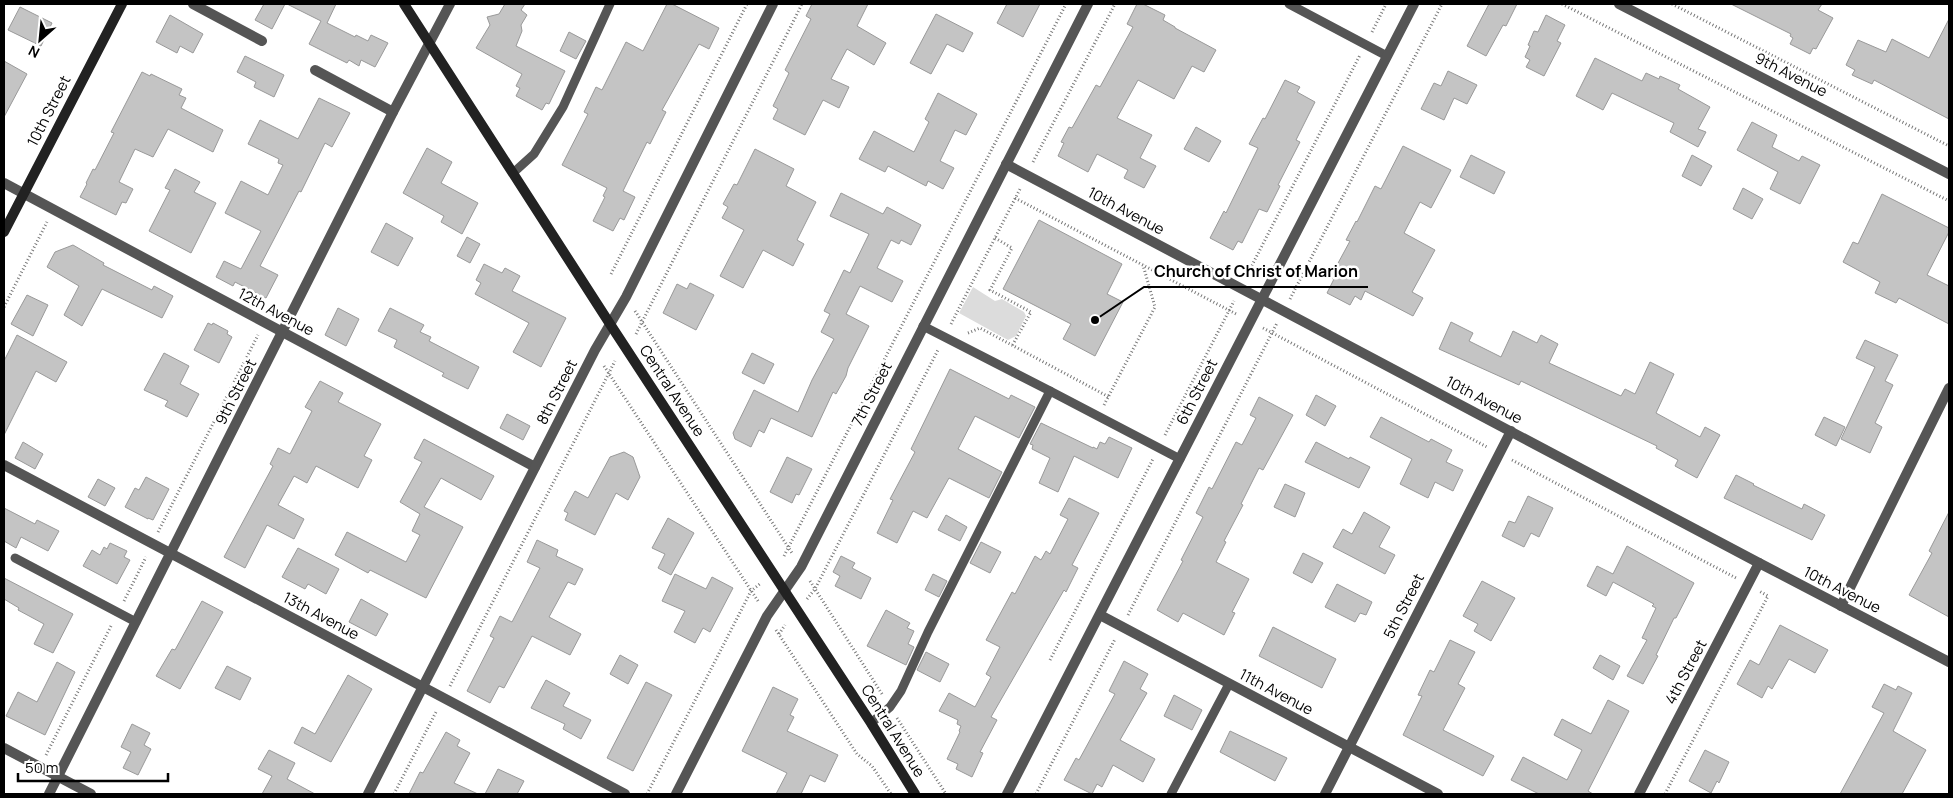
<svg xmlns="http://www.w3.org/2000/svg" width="1953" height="798" font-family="Manrope,sans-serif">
<rect width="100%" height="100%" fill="#fff"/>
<path fill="#dcdcdc" d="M973 287 995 301 1002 299 1024 312 1026 316 1016 336 1008 340 959 313Z"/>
<g fill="#c4c4c4" stroke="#999">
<path d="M264 4H285L272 29 255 20Z"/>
<path d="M287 4H336L327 23 355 37 356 35 368 41 371 35 388 43 375 67 361 60 359 66 349 60 347 63 309 44 321 21Z"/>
<path d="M505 4H525L521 10 527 15 521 25 522 31 516 46 565 71 549 104 546 103 542 110 516 96 520 88 516 86 522 74 476 48 490 25 487 17 499 14Z"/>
<path d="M667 4H672L719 28 709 49 699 44 662 110 666 112 650 144 647 142 623 191 635 197 624 220 620 218 613 231 593 221 605 197 603 196 607 188 562 165 588 114 584 112 596 87 602 90 626 42 643 51Z"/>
<path d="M812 4H868L857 26 886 43 874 65 847 49 831 79 849 87 839 108 823 100 805 135 773 119 778 109 773 106 789 73 785 70 811 19 806 16Z"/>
<path d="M1007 4H1040L1023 37 997 23Z"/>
<path d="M1137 4H1143L1165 15 1163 20 1175 27V28L1216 50 1204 72 1192 66 1174 99 1138 80 1117 118 1152 135 1140 158 1156 166 1144 188 1124 178 1128 170 1097 154 1088 172 1058 156 1064 143 1061 142 1069 127 1072 128 1096 85 1100 87 1133 27 1127 24Z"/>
<path d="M1489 4H1517L1506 26 1503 25 1486 56 1467 46Z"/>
<path d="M1731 4H1822L1818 10 1833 18 1816 49 1813 48 1810 54 1790 44 1793 38 1790 36 1791 34Z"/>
<path d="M20 7 52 23 41 46 8 30Z"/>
<path d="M936 14 973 33 963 52 947 44 931 74 910 63Z"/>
<path d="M170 15 203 34 193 53 180 46 177 53 156 42Z"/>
<path d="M1546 15 1565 25 1557 41 1561 43 1544 76 1526 67 1530 60 1525 57 1530 46 1528 45 1534 31 1538 32Z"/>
<path d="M1949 19V119L1874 80 1872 84 1852 75 1855 70 1846 65 1858 40 1886 52 1892 39 1929 58Z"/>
<path d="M569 32 586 41 576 59 560 51Z"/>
<path d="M245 56 284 75 274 97 254 87 256 82 237 72Z"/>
<path d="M1595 58 1642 81 1646 73 1659 79 1660 76 1680 85 1678 89 1710 107 1698 129 1706 132 1698 147 1670 132 1674 123 1612 93 1603 110 1576 96Z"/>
<path d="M4 61 27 74 4 117Z"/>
<path d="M1448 71 1477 85 1467 104 1454 98 1444 120 1421 109 1434 83 1441 86Z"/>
<path d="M142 72 150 76 151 74 182 89 179 95 186 98 181 108 223 130 213 152 168 129 153 157 135 149 119 182 133 189 126 203 122 202 116 215 80 197 87 184 86 183 93 169 95 170 114 133 111 132Z"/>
<path d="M1285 80 1300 87 1297 92 1315 102 1296 140 1300 142 1278 185 1280 186 1267 212 1259 209 1242 243 1238 241 1233 250 1210 238 1224 211 1226 213 1258 148 1249 144 1263 118 1265 119Z"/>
<path d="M938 93 977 114 966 135 955 130 940 161 954 168 943 189 928 181 926 186 888 166 885 172 859 159 874 131 914 152 929 122 925 119Z"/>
<path d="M319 98 350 113 332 147 325 143 301 192 299 191 260 266 278 275 266 298 235 282 233 286 216 277 224 261 241 269 261 231 225 213 241 181 268 195 283 165 278 163 279 159 248 144 260 120 298 139Z"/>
<path d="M1752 122 1777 135 1772 147 1799 161 1802 156 1820 165 1800 204 1770 189 1778 172 1737 150Z"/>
<path d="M1196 127 1221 141 1209 162 1184 149Z"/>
<path d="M1403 146 1451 170 1431 208 1420 202 1404 233 1435 250 1412 292 1423 298 1413 316 1365 291 1361 300 1355 296 1350 305 1327 293 1334 279 1330 278 1350 241 1346 240 1356 221 1357 222 1375 186 1381 189Z"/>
<path d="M427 148 452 162 441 183 478 203 462 234 441 222 444 216 403 193Z"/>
<path d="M755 149 794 169 786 186 816 202 797 240 804 244 793 266 763 250 743 288 720 276 744 230 722 218 728 207 723 204 734 184 737 185Z"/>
<path d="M1471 155 1505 172 1494 194 1460 177Z"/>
<path d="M1692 155 1712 166 1701 186 1682 176Z"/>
<path d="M175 169 200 182 194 192 216 203 191 253 149 231 170 190 165 188Z"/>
<path d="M1743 188 1763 199 1752 219 1733 209Z"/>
<path d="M841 193 883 214 887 207 921 225 911 245 901 240 899 244 891 240 877 268 903 281 892 302 860 286 846 314 869 326 848 368 846 376 836 394 833 392 812 437 771 418 764 433 759 430 751 447 735 439 733 433 754 390 798 412 812 380 834 339 821 332 830 314 824 311 844 270 850 273 869 234 830 216Z"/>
<path d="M1882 194 1949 228V232L1927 275 1949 286V324L1899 298 1896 303 1875 293 1880 282 1843 262 1853 242 1858 244Z"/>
<path d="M1039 220 1122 264 1107 294 1123 302 1095 356 1063 339 1071 324 1003 289Z"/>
<path d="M386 223 413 238 398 266 371 252Z"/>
<path d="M467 237 480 244 470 263 457 256Z"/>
<path d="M73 245 104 263 103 265 152 290 154 286 173 296 162 318 102 289 82 326 64 315 79 286 47 267 55 252Z"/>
<path d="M484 264 502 273 505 268 520 276 512 291 566 318 541 367 513 352 529 323 475 294 481 283 476 280Z"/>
<path d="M690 283 714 295 696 330 663 313 677 284 687 289Z"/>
<path d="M27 295 48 305 33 336 11 324Z"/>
<path d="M338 308 359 319 346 346 325 335Z"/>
<path d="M390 308 424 325 420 332 431 337 429 341 479 367 468 389 442 376 444 373 394 347 397 340 378 331Z"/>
<path d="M1451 322 1473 333 1469 341 1501 357 1513 331 1537 343 1541 335 1558 344 1549 363 1621 396 1625 389 1635 394 1650 362 1674 374 1656 413 1700 437 1705 427 1720 435 1697 478 1675 466 1678 460 1656 448 1657 446 1521 381 1519 385 1439 349Z"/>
<path d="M208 323 212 325 213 323 228 331 227 334 232 337 219 363 194 350Z"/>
<path d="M17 335 67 362 56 382 36 371 4 435V361Z"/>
<path d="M1865 340 1898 355 1885 381 1893 385 1875 423 1882 427 1870 453 1841 439 1875 367 1856 358Z"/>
<path d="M164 353 189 366 180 384 199 394 187 417 165 406 168 401 144 390Z"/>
<path d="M752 353 774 364 764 384 742 373Z"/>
<path d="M950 369 1009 399 1011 395 1035 407 1019 438 975 416 958 449 1002 472 989 498 949 478 927 518 913 511 897 543 877 533 893 500 890 499 915 452 911 449Z"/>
<path d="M320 381 343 393 338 402 381 424 364 456 372 460 358 488 316 466 307 483 294 476 278 505 304 519 294 539 267 525 245 568 224 557 273 466 270 464 278 448 290 454 312 411 305 407Z"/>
<path d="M1316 395 1336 406 1325 426 1306 415Z"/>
<path d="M1259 397 1293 415 1263 470 1259 468 1241 504 1243 505 1224 541 1226 542 1216 562 1249 579 1232 612 1235 613 1224 635 1183 613 1178 622 1157 610 1183 561 1181 560 1203 517 1196 513 1209 487 1212 489 1236 442 1242 445 1256 418 1250 415Z"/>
<path d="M507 414 530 426 523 440 500 428Z"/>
<path d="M1381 417 1429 442 1431 439 1452 450 1446 462 1463 470 1453 491 1435 482 1428 498 1400 484 1412 459 1370 437Z"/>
<path d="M1824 417 1845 427 1836 446 1815 435Z"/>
<path d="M1041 423 1093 448V447L1097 449 1100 442 1105 444 1109 437 1132 448 1118 478 1074 456 1058 492 1039 483 1050 458 1032 449 1033 445 1030 444Z"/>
<path d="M424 439 494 476 481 500 441 478 424 507 463 527 426 598 370 570 368 573 335 555 347 532 406 562 420 535 412 531 420 514 400 502 422 462 414 458Z"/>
<path d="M23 442 43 454 35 469 15 458Z"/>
<path d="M1316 442 1349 459 1350 457 1370 467 1359 488 1305 462Z"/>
<path d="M624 452 633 457 640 477 628 500 616 493 595 535 565 520 568 513 564 511 575 491 588 498 610 457Z"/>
<path d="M787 457 812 469 799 495 796 494 792 503 770 492Z"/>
<path d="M1736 475 1754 484 1753 485 1802 509 1804 504 1825 515 1812 540 1724 498Z"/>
<path d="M146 477 169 489 153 520 148 518V519L125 507 135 488 139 490Z"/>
<path d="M98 479 115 488 105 506 88 497Z"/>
<path d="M1285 484 1305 493 1295 517 1274 507Z"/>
<path d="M1528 496 1553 508 1539 537 1531 533 1524 547 1502 536 1509 521 1515 523Z"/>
<path d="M1069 498 1099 513 1072 565 1078 568 1066 592 1064 590 991 717 997 720 980 752 983 753 972 777 956 769 958 764 947 759 960 732 959 731 961 726 957 724 958 720 939 711 949 693 975 707 991 677 986 674 1000 647 986 640 1012 592 1015 594 1035 556 1041 560 1046 551 1050 554 1068 519 1060 515Z"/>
<path d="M4 508 35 524 37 520 59 531 48 551 21 537 16 548 4 541Z"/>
<path d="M1364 512 1390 527 1379 547 1395 555 1385 574 1333 547 1343 529 1352 534Z"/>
<path d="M1949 512V617L1909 595 1932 553 1929 551Z"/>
<path d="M946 515 967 527 960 541 938 530Z"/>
<path d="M668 518 694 533 671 575 658 568 665 554 652 548Z"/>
<path d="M537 540 558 550 556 556 583 569 575 585 568 582 549 617 581 634 570 655 532 636 504 688 499 686 490 703 467 691 494 638 490 636 500 616 512 622 540 568 527 562Z"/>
<path d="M981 542 1001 552 990 573 970 563Z"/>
<path d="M110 543 127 551 124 557 130 560 117 584 83 566 92 550 100 555 104 547 107 549Z"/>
<path d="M1627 546 1694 583 1676 618H1674L1656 655 1658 656 1643 684 1627 676 1647 640 1642 638 1656 608 1652 606 1654 604 1613 582 1606 596 1587 586 1597 566 1613 574Z"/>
<path d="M298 548 339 569 326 594 308 584 305 589 282 577Z"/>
<path d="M1303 553 1323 563 1312 583 1293 573Z"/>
<path d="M841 556 855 563 852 568 871 578 861 599 835 586 840 576 833 572Z"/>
<path d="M675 574 706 589 712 577 733 588 710 632 703 628 695 643 674 632 685 611 662 601Z"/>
<path d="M933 574 947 581 939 597 925 590Z"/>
<path d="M4 578 73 614 53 653 34 644 44 624 18 610 19 608 4 599Z"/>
<path d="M1482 581 1515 598 1491 641 1474 631 1478 624 1463 616Z"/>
<path d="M1337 584 1372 602 1366 615 1360 613 1355 622 1325 607Z"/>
<path d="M361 599 388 614 376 636 349 622Z"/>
<path d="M202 601 223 612 180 689 156 676 172 649 175 650Z"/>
<path d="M886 610 910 623 907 628 914 631 908 644 914 647 906 665 867 646Z"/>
<path d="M1780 625 1828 650 1815 673 1789 659 1772 689 1768 686 1762 698 1737 684 1750 660 1759 665Z"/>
<path d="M1273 627 1336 659 1322 688 1259 656Z"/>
<path d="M1450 640 1475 652 1458 684 1465 688 1443 730 1494 756 1483 776 1403 735 1422 696 1418 695 1430 670 1434 672Z"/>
<path d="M926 652 949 664 940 682 917 670Z"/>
<path d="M620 655 638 665 628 684 610 674Z"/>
<path d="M1600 655 1620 666 1613 680 1593 668Z"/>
<path d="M1124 661 1148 674 1140 689 1147 693 1120 740 1155 759 1143 782 1113 765 1102 787 1097 784 1092 794 1064 780 1076 758 1079 760 1115 694 1109 691Z"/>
<path d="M57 662 75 672 45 735 6 716 18 692 37 702Z"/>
<path d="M227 666 251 678 240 700 215 688Z"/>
<path d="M348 675 372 689 331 762 294 743 302 727 315 734Z"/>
<path d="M546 680 570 693 563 706 591 720 581 739 563 729 565 724 531 708Z"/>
<path d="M646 682 672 695 633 771 607 758Z"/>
<path d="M1884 684 1896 690 1898 686 1912 693 1893 731 1926 750 1902 794H1840L1884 713 1872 707Z"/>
<path d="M773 687 798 699 790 715 794 717 787 731 838 755 825 782 810 775 801 794H776L787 773 742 751Z"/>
<path d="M1174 695 1202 710 1192 730 1164 716Z"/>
<path d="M1608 700 1629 711 1588 791 1593 794H1539L1511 780 1523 757 1567 780 1582 750 1554 735 1562 719 1591 734Z"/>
<path d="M132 724 150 733 144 745 151 749 138 775 123 768 131 752 121 747Z"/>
<path d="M1230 731 1287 758 1275 781 1220 752Z"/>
<path d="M446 732 460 740 457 746 470 753 454 783 478 794H409L420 772 423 773Z"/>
<path d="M269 750 295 763 287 779 315 794H262L272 776 258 769Z"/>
<path d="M1705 750 1729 762 1719 783 1717 781 1711 793 1689 781Z"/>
<path d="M498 769 524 781 517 794H485Z"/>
</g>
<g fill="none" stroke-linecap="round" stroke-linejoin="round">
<g stroke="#777" stroke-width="3" stroke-dasharray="1 2.5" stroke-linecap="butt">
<path d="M1562 4 1949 201"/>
<path d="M1672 4 1949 146"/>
<path d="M1372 32 1386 4"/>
<path d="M1033 162 1115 4"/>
<path d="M1015 198 1238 315"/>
<path d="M995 238 1012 248 990 290 1031 312 1012 346"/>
<path d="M611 274 747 4"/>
<path d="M1247 275 1360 55"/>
<path d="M1290 299 1442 4"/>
<path d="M4 307 47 222"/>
<path d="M635 311 792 553"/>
<path d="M951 324 1021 187"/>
<path d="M1263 328 1487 447"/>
<path d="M968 333 980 328 1109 397"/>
<path d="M636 334 802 4"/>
<path d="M604 366 758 601"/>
<path d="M1104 405 1155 307 1143 265"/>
<path d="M1165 435 1234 301"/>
<path d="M1512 460 1736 578"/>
<path d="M158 532 258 335"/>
<path d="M784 556 1066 4"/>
<path d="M810 581 882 694"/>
<path d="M807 599 815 589 938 350"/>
<path d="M124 601 146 557"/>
<path d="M1128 615 1277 323"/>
<path d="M776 630 857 754 872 766 891 794"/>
<path d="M779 634 785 625"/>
<path d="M1050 660 1153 459"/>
<path d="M450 686 615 361"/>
<path d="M897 718 946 794"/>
<path d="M46 755 112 624"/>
<path d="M394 794 437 710"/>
<path d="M647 794 751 591 761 583"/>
<path d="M1036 794 1115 639"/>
<path d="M1665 794 1768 596 1759 591"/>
</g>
<g stroke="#555" stroke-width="9">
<path d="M1289 4 1387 56"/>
<path d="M513 173 534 154 563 107 610 4"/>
<path d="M923 326 1050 391 1180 459"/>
<path d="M15 558 136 622"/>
<path d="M871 723 890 707 901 691 928 632 1050 391"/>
<path d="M1171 794 1229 684"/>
</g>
<g stroke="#555" stroke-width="10">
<path d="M193 4 262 41"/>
<path d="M1619 4 1949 174"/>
<path d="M315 70 393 112"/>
<path d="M1006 164 1759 563 1949 662"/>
<path d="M4 183 535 467"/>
<path d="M4 465 625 794"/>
<path d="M1841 606 1949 388"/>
<path d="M1100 615 1438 794"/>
<path d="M4 748 91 794"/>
<path d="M49 794 393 112 450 4"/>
<path d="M368 794 595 350 626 297 773 4"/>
<path d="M676 794 767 616 801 567 1088 4"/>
<path d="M1007 794 1414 4"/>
<path d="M1325 794 1511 431"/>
<path d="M1639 794 1759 563"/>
</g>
<g stroke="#222" stroke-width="10">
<path d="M404 4 610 324 871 723 915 794"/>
<path d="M4 232 122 4"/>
</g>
</g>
<g text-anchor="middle" stroke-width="5" stroke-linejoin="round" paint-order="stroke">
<g font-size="15" fill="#000" stroke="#fff">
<text transform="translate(1791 75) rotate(27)" y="5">9th Avenue</text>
<text transform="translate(49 111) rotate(-63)" y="5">10th Street</text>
<text transform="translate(1126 211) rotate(28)" y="5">10th Avenue</text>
<text transform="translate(276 312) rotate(28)" y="5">12th Avenue</text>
<text transform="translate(672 391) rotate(57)" y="5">Central Avenue</text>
<text transform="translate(236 392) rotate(-63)" y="5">9th Street</text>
<text transform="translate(557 392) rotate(-63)" y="5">8th Street</text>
<text transform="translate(1197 392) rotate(-63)" y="5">6th Street</text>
<text transform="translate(872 394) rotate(-63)" y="5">7th Street</text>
<text transform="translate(1484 400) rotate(28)" y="5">10th Avenue</text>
<text transform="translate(1842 590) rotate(27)" y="5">10th Avenue</text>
<text transform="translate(1404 606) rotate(-63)" y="5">5th Street</text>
<text transform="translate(321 616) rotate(28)" y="5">13th Avenue</text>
<text transform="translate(1686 672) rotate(-62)" y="5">4th Street</text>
<text transform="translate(1276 692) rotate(28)" y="5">11th Avenue</text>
<text transform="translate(893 731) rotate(58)" y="5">Central Avenue</text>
</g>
</g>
<path fill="none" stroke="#000" stroke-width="2" d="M1095 320L1144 287H1368"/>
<circle fill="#000" stroke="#fff" stroke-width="2" cx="1095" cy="320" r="5"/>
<g font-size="16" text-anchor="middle" font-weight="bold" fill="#000" stroke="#fff" stroke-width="5" stroke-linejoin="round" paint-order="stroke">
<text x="1256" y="277">Church of Christ of Marion</text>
</g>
<rect width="1953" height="798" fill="none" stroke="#000000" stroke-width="10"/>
<g transform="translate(40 40) rotate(207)" stroke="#ffffff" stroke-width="4" paint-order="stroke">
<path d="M0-4L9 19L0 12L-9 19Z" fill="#000000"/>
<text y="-8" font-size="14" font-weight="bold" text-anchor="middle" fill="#000000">N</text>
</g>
<path d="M18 773v8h150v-8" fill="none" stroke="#000000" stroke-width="2.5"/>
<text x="25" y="773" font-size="15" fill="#000000" stroke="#ffffff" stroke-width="4" paint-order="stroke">50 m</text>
</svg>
